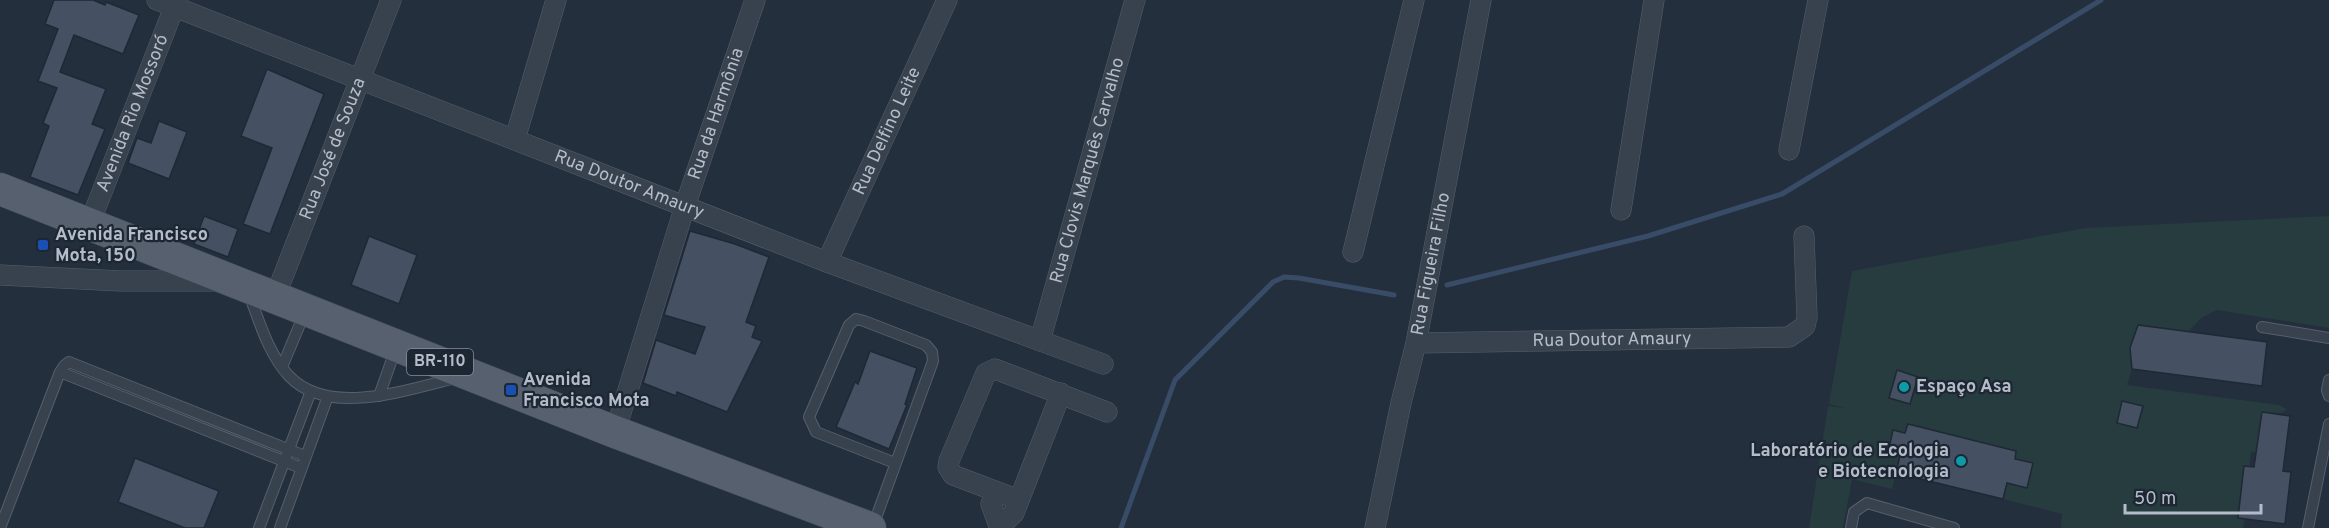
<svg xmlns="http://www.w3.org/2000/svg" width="2329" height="528" font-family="Overpass,sans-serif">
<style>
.green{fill:#263c3f;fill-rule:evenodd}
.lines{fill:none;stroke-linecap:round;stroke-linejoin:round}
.stream{stroke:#394c67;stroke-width:5}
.building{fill:#455162;stroke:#1f2835;stroke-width:1.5}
.service-casing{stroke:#565f6c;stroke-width:12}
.minor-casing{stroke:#565f6c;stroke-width:21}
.primary-casing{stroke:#414a57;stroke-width:33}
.service{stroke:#38414e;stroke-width:10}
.minor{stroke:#38414e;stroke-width:20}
.primary{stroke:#56606e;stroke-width:32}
.transit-dot{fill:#1a4fb4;stroke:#1d2633;stroke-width:2}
.culture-dot{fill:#0f9aa8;stroke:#1d2633;stroke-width:2}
.labels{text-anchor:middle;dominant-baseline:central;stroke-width:4.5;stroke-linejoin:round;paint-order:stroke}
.shield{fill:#1d2633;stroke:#878f9c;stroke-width:1.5}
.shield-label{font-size:16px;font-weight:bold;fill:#b4bcc9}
.street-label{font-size:18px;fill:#b4bcc9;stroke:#1d2633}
.poi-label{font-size:18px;font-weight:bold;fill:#b4bcc9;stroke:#1d2633;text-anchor:start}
</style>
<rect width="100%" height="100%" fill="#242f3e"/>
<path class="green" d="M2329,216V328L2217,310L2201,318L2188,332L2138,325L2130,348L2132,369L2127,385L2279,405L2287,409L2282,413L2262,412L2256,452H2251L2249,467H2244L2238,518L2245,519L2243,528H2061L2062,514L2003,499L2007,483L2027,487L2033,463L2015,459L2016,451L1908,424L1905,433L1893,430L1901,451L1892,489L1852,479L1843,528H1809L1828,406L1845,408L1829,404L1852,271L2085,228ZM1897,370L1918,377L1910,404L1889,398ZM2122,401L2142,406L2137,428L2117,423Z"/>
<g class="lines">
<path class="stream" d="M1447,285L1648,236L1782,194L2101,0
M1121,528L1175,380L1273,282L1284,277L1299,278L1394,295"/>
</g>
<path class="building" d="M54,0H93L105,5L106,2L139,15L123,54L74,35L60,72L106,89L92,124L105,129L78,195L30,177L49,126L43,123L57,88L38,81L58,29L45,24Z
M267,69L324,94L270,234L243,224L272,148L241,136Z
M159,121L187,132L169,179L128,163L137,138L151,143Z
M204,216L238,229L228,257L194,244Z
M690,231L735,244L769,257L746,322L756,326L752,337L762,341L727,412L677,392L676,396L643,383L656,340L695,354L705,327L664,315Z
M369,236L417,255L399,304L351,285Z
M2138,325L2267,342L2262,386L2132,369L2130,348Z
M870,351L917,368L905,404L907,405L889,449L836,427L855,382L858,384Z
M1897,370L1918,377L1910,404L1889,398Z
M2122,401L2143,406L2137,428L2117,423Z
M2262,412L2290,416L2283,471L2291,472L2285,524L2238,518L2244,466L2254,467Z
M1908,424L2016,451L2015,459L2033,463L2027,488L2007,483L2003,499L1896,473L1901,451L1889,448L1893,430L1905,433Z
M135,458L219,491L204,528H185L118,502Z"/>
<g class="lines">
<g class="service-casing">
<path id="service" d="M249,294C259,321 269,355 289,376C329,418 408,389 456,378
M2262,327L2329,338
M282,367L305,312
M60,372L301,468
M2329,380L2327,390L2329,396
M379,396L396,348
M873,526L933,361L932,352L926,345L864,321L856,319L849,325L809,417L816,432L895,463
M0,528L60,372L64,366L69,362L305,456
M259,528L311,391
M280,528L328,396
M1851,528L1854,512L1867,503L1954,528
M2308,528L2329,424"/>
</g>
<g class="minor-casing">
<g id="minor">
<path id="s1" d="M157,0L827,262L1103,364"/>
<path d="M515,139L556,0"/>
<path d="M1789,150L1818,0"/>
<path d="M1621,210L1654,0"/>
<path id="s2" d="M89,225L177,0"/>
<path d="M1353,252L1414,0"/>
<path id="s3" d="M827,262L947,0"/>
<path d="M0,275L121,281H215"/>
<path id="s4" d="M275,297L391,0"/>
<path id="s5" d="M1040,341L1135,0"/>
<path id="s6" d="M1416,343L1789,337L1805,326L1807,317L1804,236"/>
<path id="s7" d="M615,432L685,206L755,0"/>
<path d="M997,492L991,504L999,526"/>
<path d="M1019,500L953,475L948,467L949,461L986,373L995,369L1107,412"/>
<path d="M999,528L1014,513L1061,393"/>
<path id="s8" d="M1375,528L1401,403L1416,343L1481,0"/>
</g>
</g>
<g class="primary-casing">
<path id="primary" d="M0,189L615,432L870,528"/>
</g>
<use href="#service" class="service"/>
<use href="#minor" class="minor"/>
<use href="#primary" class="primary"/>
</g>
<g class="transit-dot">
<rect x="37" y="239" width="12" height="12" rx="3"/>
<rect x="505" y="384" width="12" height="12" rx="3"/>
</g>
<g class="culture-dot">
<circle cx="1904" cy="387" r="6"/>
<circle cx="1961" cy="461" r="6"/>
</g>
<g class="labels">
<rect class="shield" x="407" y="349" width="66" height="26" rx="4.5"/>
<g class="shield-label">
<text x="440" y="362">BR-110</text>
</g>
<g class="street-label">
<text stroke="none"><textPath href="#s2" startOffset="120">Avenida Rio Mossoró</textPath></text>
<text stroke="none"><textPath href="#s7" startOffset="334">Rua da Harmônia</textPath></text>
<text stroke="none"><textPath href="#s3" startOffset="144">Rua Delfino Leite</textPath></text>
<text stroke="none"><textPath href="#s4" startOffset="159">Rua José de Souza</textPath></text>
<text stroke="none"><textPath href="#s5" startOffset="177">Rua Clovis Marquês Carvalho</textPath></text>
<text stroke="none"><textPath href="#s1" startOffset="507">Rua Doutor Amaury</textPath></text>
<text stroke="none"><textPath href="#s8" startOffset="270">Rua Figueira Filho</textPath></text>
<text stroke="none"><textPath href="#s6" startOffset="196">Rua Doutor Amaury</textPath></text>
</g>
<g class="poi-label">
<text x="55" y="235">Avenida Francisco<tspan x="55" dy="21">Mota, 150</tspan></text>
<text x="523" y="380">Avenida<tspan x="523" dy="21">Francisco Mota</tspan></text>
<text x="1916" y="387">Espaço Asa</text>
<text x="1949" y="451" text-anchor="end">Laboratório de Ecologia<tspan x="1949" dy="21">e Biotecnologia</tspan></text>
</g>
</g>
<path d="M2125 504v9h136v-9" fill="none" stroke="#b4bcc9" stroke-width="3"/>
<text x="2134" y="504" font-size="18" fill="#b4bcc9" stroke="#1d2633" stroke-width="4.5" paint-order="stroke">50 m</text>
</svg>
